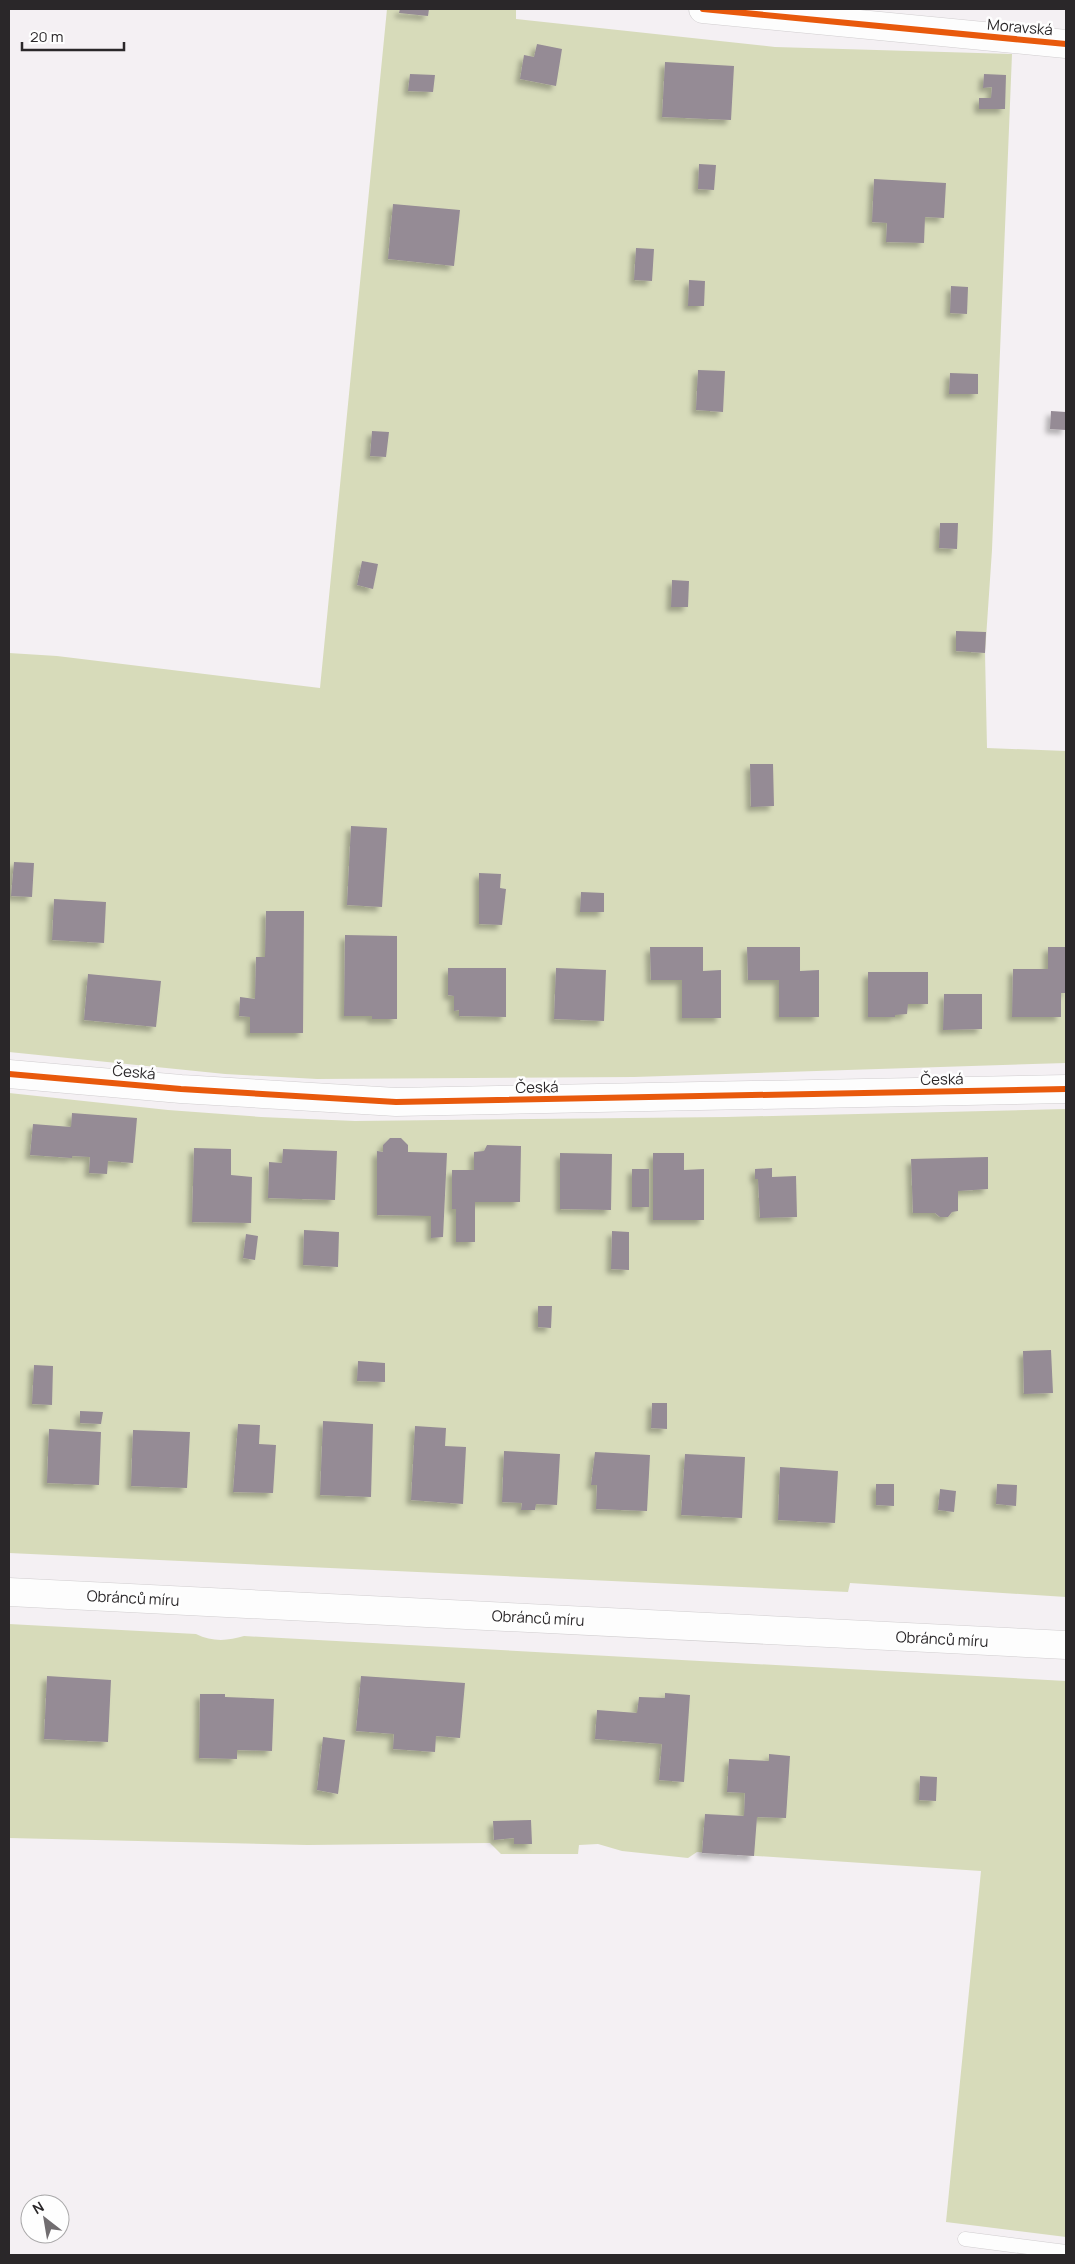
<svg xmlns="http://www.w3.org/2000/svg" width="1075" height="2264" font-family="Manrope,sans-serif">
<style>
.green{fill:#d7dbba}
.building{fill:#958b95;filter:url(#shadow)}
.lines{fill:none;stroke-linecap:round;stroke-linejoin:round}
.service-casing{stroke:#d0cdcf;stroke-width:15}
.minor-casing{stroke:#d0cdcf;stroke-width:29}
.secondary-casing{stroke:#d0cdcf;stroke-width:29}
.service{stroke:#fdfdfd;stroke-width:14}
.minor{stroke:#fdfdfd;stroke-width:28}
.secondary{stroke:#fdfdfd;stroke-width:28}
.cycleway-casing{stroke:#fefefe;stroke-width:9}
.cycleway{stroke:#e8590c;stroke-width:6}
.labels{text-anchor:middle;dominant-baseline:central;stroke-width:5;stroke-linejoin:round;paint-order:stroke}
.street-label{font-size:15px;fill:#2a2729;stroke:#fefefe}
</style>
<defs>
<filter id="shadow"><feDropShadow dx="-4.5" dy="4.5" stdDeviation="2.5" flood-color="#0004"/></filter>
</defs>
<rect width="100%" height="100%" fill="#f4f0f3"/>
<path class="green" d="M387,9H516V19L775,47L1012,54L992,550L985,653L987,748L1066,751V1063L634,1077L317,1079L225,1074L9,1052V653L57,656L320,688Z
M9,1093L168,1110L261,1117L355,1121L726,1117L1066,1109V1597L850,1583L848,1592L9,1553Z
M9,1624L196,1634C212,1642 228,1641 244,1636L1066,1681V2237L946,2222L981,1871L697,1852L688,1858L622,1851L598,1844L579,1845L578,1854H501L490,1843L307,1845L9,1838Z"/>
<path class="building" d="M400,9H429L428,16L399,13Z
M537,44L562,49L556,86L520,79L524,55L534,57Z
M665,62L734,66L731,120L662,117Z
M410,74L435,75L433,92L408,91Z
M984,74L1006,75L1005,109H979V98H991L992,87L983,88Z
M699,164L716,165L714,190L698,189Z
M874,179L946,183L944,218L925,217L924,243L886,242L887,223L872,222Z
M393,204L460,210L454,266L388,259Z
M636,248L654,249L652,281L634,280Z
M689,280L705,281L704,306H688Z
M951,286L968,287L967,314L950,313Z
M698,370L725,371L723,412L696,410Z
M950,373L978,374V394H949Z
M1051,411L1066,412V430L1050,429Z
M372,431L389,432L386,457L370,456Z
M940,523H958L957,549L939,548Z
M362,561L378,564L373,589L357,585Z
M672,580L689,581L688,607H671Z
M956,631L986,632L985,653L956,651Z
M750,764H773L774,806L751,807Z
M351,826L387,828L382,907L347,905Z
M14,862L34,863L32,897L11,896Z
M479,873L501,874L500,888L506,889L502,925L479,924Z
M581,892L604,893V912H580Z
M54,899L106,902L104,943L52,940Z
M266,911H304L303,1033H250V1017L239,1016L240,997L255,999L256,957H265Z
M345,935L397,936V1019H372V1016H344Z
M650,947H703V971L721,970V1018H682V980H651Z
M747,947H800V971L819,970V1017H779V980H748Z
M1048,947H1066V993H1061V1017H1012L1013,969H1048Z
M448,968H506V1017L459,1016V1010L454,1011V996L448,995Z
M556,968L606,970L604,1021L554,1019Z
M868,972H928V1004H908L907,1014L895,1015V1017H868Z
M88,974L161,981L156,1027L84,1020Z
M944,994H982V1029L943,1030Z
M72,1113L137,1118L133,1163L108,1161L107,1174L89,1173L90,1157L72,1156V1158L30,1155L33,1124L71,1127Z
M390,1138H401L408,1145V1152L447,1153L443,1237L431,1238V1216L377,1215V1151L383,1152V1145Z
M487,1145L521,1146L520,1202H475V1242H456V1209H452V1170H474V1152L484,1151Z
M194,1148L231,1149V1175L252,1177L251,1223L192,1222Z
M283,1149L337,1151L335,1200L268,1198L269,1162L282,1163Z
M560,1153L612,1154L611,1210L560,1209Z
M653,1153H684V1170L704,1169V1220H653Z
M988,1157V1189L958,1191V1211L952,1212L948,1217H940L935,1213H913L911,1159Z
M772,1168V1177L796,1176L797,1217L760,1218L758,1179H755V1169Z
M632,1169H649V1207H632Z
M304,1230L339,1232L338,1267L303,1265Z
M612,1231L629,1232V1270L611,1269Z
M246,1234L258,1236L255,1260L243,1258Z
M538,1306H552L551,1328L538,1327Z
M1051,1350L1053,1393L1024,1394L1023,1351Z
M358,1361L385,1363V1382L357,1381Z
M34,1365L53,1366L52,1405L32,1404Z
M652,1403H667V1429L651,1428Z
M80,1411L103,1412L101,1424L80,1423Z
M323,1421L373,1424L371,1497L320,1495Z
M238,1424L260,1425L259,1444L276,1445L273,1493L233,1492Z
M415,1426L446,1428L445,1446L466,1447L463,1504L411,1500Z
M49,1429L101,1432L99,1485L47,1483Z
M133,1430L190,1432L187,1488L131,1486Z
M504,1451L560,1454L557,1505L536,1504L535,1510H521L522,1503L502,1502Z
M595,1452L650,1455L647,1511L596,1509L597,1485H591Z
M685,1454L745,1457L742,1518L681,1515Z
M780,1467L838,1471L835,1523L778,1520Z
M876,1484H894V1506L876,1505Z
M997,1484L1017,1485L1016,1506L996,1504Z
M940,1489L956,1491L954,1512L938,1510Z
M47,1676L111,1680L108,1742L44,1739Z
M361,1676L465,1683L460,1738L436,1736L435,1752L393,1749L394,1734L356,1731Z
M665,1693L690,1695L684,1782L659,1780L662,1744L595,1739L597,1710L637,1713L639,1697L665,1698Z
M200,1694H225V1697L274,1699L272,1751L237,1750V1759L199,1758Z
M323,1737L345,1740L338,1794L317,1790Z
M769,1754L790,1756L786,1818L757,1817L754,1856L702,1853L705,1814L744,1816L745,1793L727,1792L729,1759L769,1761Z
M920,1776L937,1777L936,1801L919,1800Z
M531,1820L532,1844H514V1838L494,1840L493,1821Z"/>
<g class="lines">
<g class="service-casing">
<path id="service" d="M965,2239L1066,2252"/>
</g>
<g class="minor-casing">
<path id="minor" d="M703,9L1066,44
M9,1074L181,1089L396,1102L1066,1089"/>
</g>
<g class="secondary-casing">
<path id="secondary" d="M9,1592L1066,1645"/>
</g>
<use href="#service" class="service"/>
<use href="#minor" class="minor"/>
<use href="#secondary" class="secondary"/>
<g class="cycleway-casing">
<path id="cycleway" d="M703,9L1066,44
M9,1074L181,1089L396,1102L1066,1089"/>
</g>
<use href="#cycleway" class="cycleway"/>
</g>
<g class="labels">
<g class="street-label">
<text transform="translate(1020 27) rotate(5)">Moravská</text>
<text transform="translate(134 1072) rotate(5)">Česká</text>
<text transform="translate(942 1079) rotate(-1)">Česká</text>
<text transform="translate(537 1087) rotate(-1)">Česká</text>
<text transform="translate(133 1598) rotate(3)">Obránců míru</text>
<text transform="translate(538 1618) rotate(3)">Obránců míru</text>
<text transform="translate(942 1639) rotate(3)">Obránců míru</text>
</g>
</g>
<rect width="1075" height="2264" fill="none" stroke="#2a2729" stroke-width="20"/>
<g transform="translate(45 2219) rotate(329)"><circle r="24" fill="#fefefe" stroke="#a9a8a9"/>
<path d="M0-4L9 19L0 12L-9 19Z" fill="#716d70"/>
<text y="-8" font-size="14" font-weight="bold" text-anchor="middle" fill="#2a2729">N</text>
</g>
<path d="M22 42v8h102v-8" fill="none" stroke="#2a2729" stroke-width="2.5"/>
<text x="30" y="42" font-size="15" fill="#2a2729" stroke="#fefefe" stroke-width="4" paint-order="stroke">20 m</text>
</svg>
